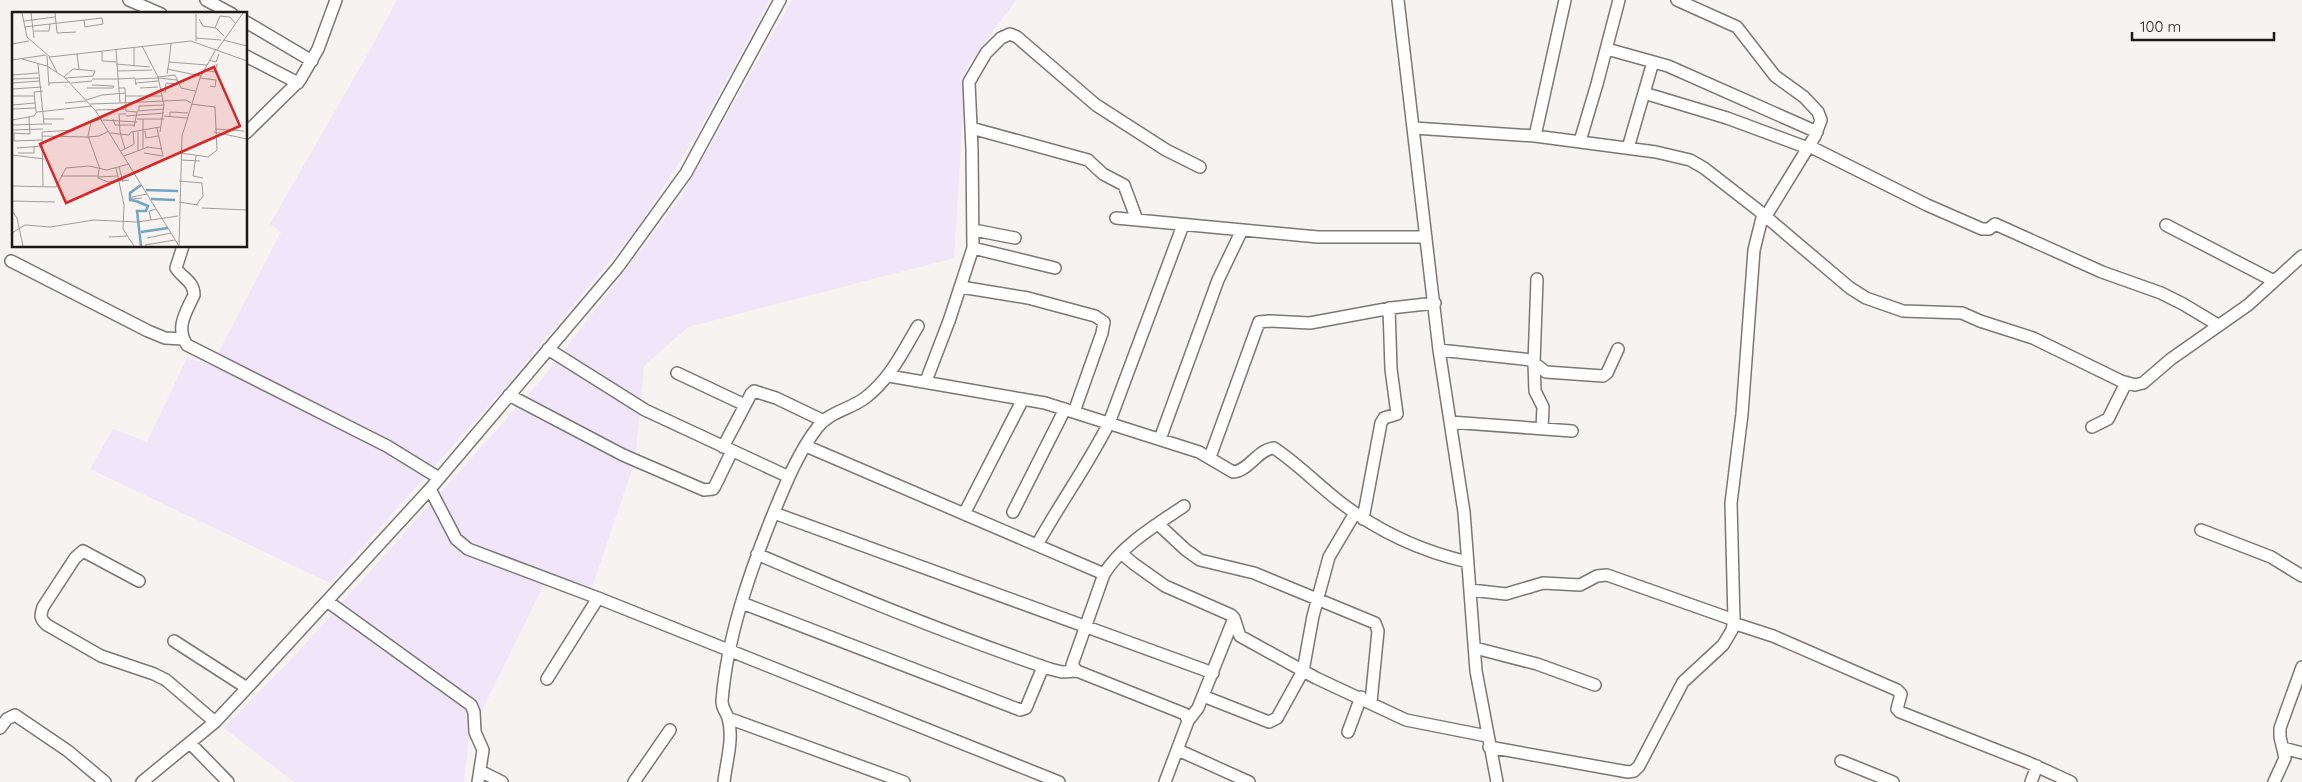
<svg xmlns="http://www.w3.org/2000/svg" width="2302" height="782" font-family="Quicksand,sans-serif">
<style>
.industrial{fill:#f1e5fa}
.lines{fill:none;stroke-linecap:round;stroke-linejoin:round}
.minor-casing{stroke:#7a7775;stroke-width:14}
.minor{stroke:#fff;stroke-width:11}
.inset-river{fill:none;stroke:#72a5c3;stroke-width:2.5}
.inset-road{fill:none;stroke:#9f9c9a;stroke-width:1}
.view{fill:#d62828;fill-opacity:0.15;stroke:#d62828;stroke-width:2.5}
.inset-edge{fill:none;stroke:#1b1918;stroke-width:2.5}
</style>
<rect width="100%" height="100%" fill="#f7f3f1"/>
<path class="industrial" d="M397,0H770L697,134L636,230L501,392L330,583L90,469L113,429L147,442L187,358L212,365L281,232L270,224L365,59Z
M792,0H1016L966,68L954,258L688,327L644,366L635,461L592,587L548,576L469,737L464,782H294L224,728L298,652L543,378L681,197Z"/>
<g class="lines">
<g class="minor-casing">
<path id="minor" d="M129,0L161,14
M206,0L232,14
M1398,0L1439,350L1464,512L1476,671L1497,782
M1677,0L1737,27L1775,76L1804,97L1818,112L1821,120L1815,136L1766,216
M246,22L312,61
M1607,49L1668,66L1817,132
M246,56L298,83
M1644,93L1727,118L1808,148
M971,128L1088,160L1103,174L1124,185L1137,220
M1414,128L1535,136L1656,152L1690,160L1704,168L1758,210L1850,288L1866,298L1903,311L1962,313L1980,321L2033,338L2121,381L2135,385L2143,383L2171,359L2248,305L2302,256
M246,133L300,80L318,49L336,0
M1535,136L1565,0
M1580,141L1597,84L1619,0
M1809,146L1927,205L1982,229H1989L1995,224L2102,272L2161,293L2183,304L2218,325
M1628,148L1653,62
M1116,218L1318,237H1426
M2166,225L2274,281
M974,230L1015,238
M183,246L176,268C182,278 194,281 194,295C186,312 175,328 187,345L387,446L439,478
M973,248L1055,268
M11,261L148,331L165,338L183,339
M1537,279L1534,363L1535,391L1543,407L1542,429
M961,287L1028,298L1095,316L1104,322L1102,333L1074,412
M548,349L645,410L789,477
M1439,350L1523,359L1530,360L1546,372L1603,376L1607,373L1618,349
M677,373L745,405
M889,376L1045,403L1199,452L1233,472C1249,471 1258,449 1274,448C1298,464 1318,485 1340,502C1379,532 1420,551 1468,562
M926,381L949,321L973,248L972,150L969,82L986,53L1001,38L1010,34L1017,37L1096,105L1166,150L1200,167
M509,395L623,455L704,490L713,489L715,486L732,451
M1450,422L1572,431
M2092,427L2108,419L2126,383
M1160,439L1218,280L1242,230
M806,446L1104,574
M723,447L751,394L754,391L776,398L824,421
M1210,457L1259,322L1269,321L1310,323L1391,308L1435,303
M430,489L456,539L468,549L598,598L1059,782
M1013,512L1065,409
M774,513L1213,673
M964,514L1023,399
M1363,519L1381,423L1384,418L1397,414L1391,369L1389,308
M1158,524L1186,550L1200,560L1254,573L1375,623L1378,631L1371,702
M2201,530L2271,557L2302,576
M1037,545C1060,503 1088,465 1109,423L1183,225
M1121,553L1134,564L1165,586L1231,615L1234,618L1240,636L1316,678L1406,720L1487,736
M757,554C854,596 951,635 1050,669L1062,672L1077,671
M139,581L83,551L75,558L43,607C40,616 40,619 47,625L101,656L154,674L166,680L215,722
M1471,590L1506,594L1543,583L1580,585L1597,576L1607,575L1734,620
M327,601L471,705L474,712L475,732L483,750L478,782
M742,603L1020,710L1026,708L1043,667
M1733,623L1773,636L1897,690L1901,694L1897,709L1900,712L2027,762L2071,782
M174,641L247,688
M1475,648L1537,664L1595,685
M547,679L598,598
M1203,696L1269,722L1277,718L1303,671L1313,616L1329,557L1355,513
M728,718L904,782
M1188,721L1198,708L1234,618
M0,728L7,719L15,715L68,751L105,782
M1348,732L1361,697
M190,743L228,782
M1489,747L1628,772L1634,771L1639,766L1683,682L1723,645L1732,630L1734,620L1731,503L1742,414L1754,250L1763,214
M2283,748L2302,753
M1178,750L1249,782
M1841,761L1893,782
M480,771L502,782
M142,782L215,722L247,688L430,489L618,267L686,173L780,0
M634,782L670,730
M724,782C726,763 734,738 728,718C726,711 722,709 722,701C727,637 750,571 774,512C786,483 798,453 817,428C830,411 849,410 865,398C890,379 902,353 918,326
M1165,782L1188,721L1185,714L1077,671L1072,665L1104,574C1122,545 1156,525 1184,506
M2031,782L2037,766
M2274,782L2285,758L2280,737V728L2302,667"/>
</g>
<use href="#minor" class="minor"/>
</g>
<g transform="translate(12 12)">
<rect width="235" height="235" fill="#f7f3f1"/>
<path class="inset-river" d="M134,178L166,179M139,187L163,188M124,189L136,194L134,199H125L129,234M124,189L118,188V181L129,173M129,220L156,216"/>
<path class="inset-road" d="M10,1L15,25L38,45L179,29L235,49M19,1L22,26M43,1L45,21L64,20M184,2V29M187,7L191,14L204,16L212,24M12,9L43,5M12,15L90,6L91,12L73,15L72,8M203,16L208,4L218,5L223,11M22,19H37L38,12M184,26L209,28M211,28L235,34M0,32L17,29M130,34L146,65L152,93L148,120M104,38L108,91L174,88L179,91M205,38L231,1M90,39V49L104,50M65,42L67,57M35,44L37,74M37,45L45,60M10,47L35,54L52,65L83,98L167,234M0,48L34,43M197,48L204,50L207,42M157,50L159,31M26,52L32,112H40M104,52L138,55M122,54V35M155,57L189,64M192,58L203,60L205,52M105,59L140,58M155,62L157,50L195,53M0,63L26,61M52,65L61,57L83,59L81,64L54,66M146,65L163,63L169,76L183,79M146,66L165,68M188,66L204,68L203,75L198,74M0,67L27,66M80,67H106M106,67L123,66L124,73M124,67L146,66M0,71L28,69M37,71L58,70M59,71L80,69M124,71L146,69M80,73L102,74M75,76H101L102,74M106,76H113L114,99L125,100L122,115M128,76L146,75M0,77L30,75M153,81L154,71L166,72M0,84H22M113,84H149M74,88L90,83L113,81M53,91L74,89M78,92L108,91M0,93L23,91M0,97L23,96M84,98L114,97M127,98V94L152,93M125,99L152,97M24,100L22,80L31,79M114,104L152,101M152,104L175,106M158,104V100L176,101M32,107H52M101,107L103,113H123M125,107H152M0,108L22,104L25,100L80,94M91,108L125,110M0,113L32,112M203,117L232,119M0,118L31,117M133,119L134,126L146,124M108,120L107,102H114M108,120L113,137M126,120V138M202,120L235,127M0,121L18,122L17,105M98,121L117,123L119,120L148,115M2,122V129L30,128M30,124L76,125M76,125L87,124L97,119M135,135L150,137M5,136L30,134M131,137V107M109,139L122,132L121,120M6,141H22V135M132,141L151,144L145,116M169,141L196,145L205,138L203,95L179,92M0,143L32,147M112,144L136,135M184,144L181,164L191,166M169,148L188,149M107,155L111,170M104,156L112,193L111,217L122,234M87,157L86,166L96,170L117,168M88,157L76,124L79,110L90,107M49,164H86M87,165L105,164M167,169L190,171L191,184L184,193M0,174L44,175L54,156L77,154L95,158L117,152M31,174L30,120L63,118M130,186L120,187V185L135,182M0,189L43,190M167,190L186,193M190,196L235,198M0,199L5,206L11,234M139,208L137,199L144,197M0,221L13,213L38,215L82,208L125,210L166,204M97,225L115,224M135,226L159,221M133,233L163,228M167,234L170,124L188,66L204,37"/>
<path class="view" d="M202,55L228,114L54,191L28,132Z"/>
<rect width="235" height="235" class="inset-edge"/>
</g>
<path d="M2132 32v8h142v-8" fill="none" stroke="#1b1918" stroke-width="2.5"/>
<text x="2140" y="32" font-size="15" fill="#1b1918" stroke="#f7f3f1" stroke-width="4" paint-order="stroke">100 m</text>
</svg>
